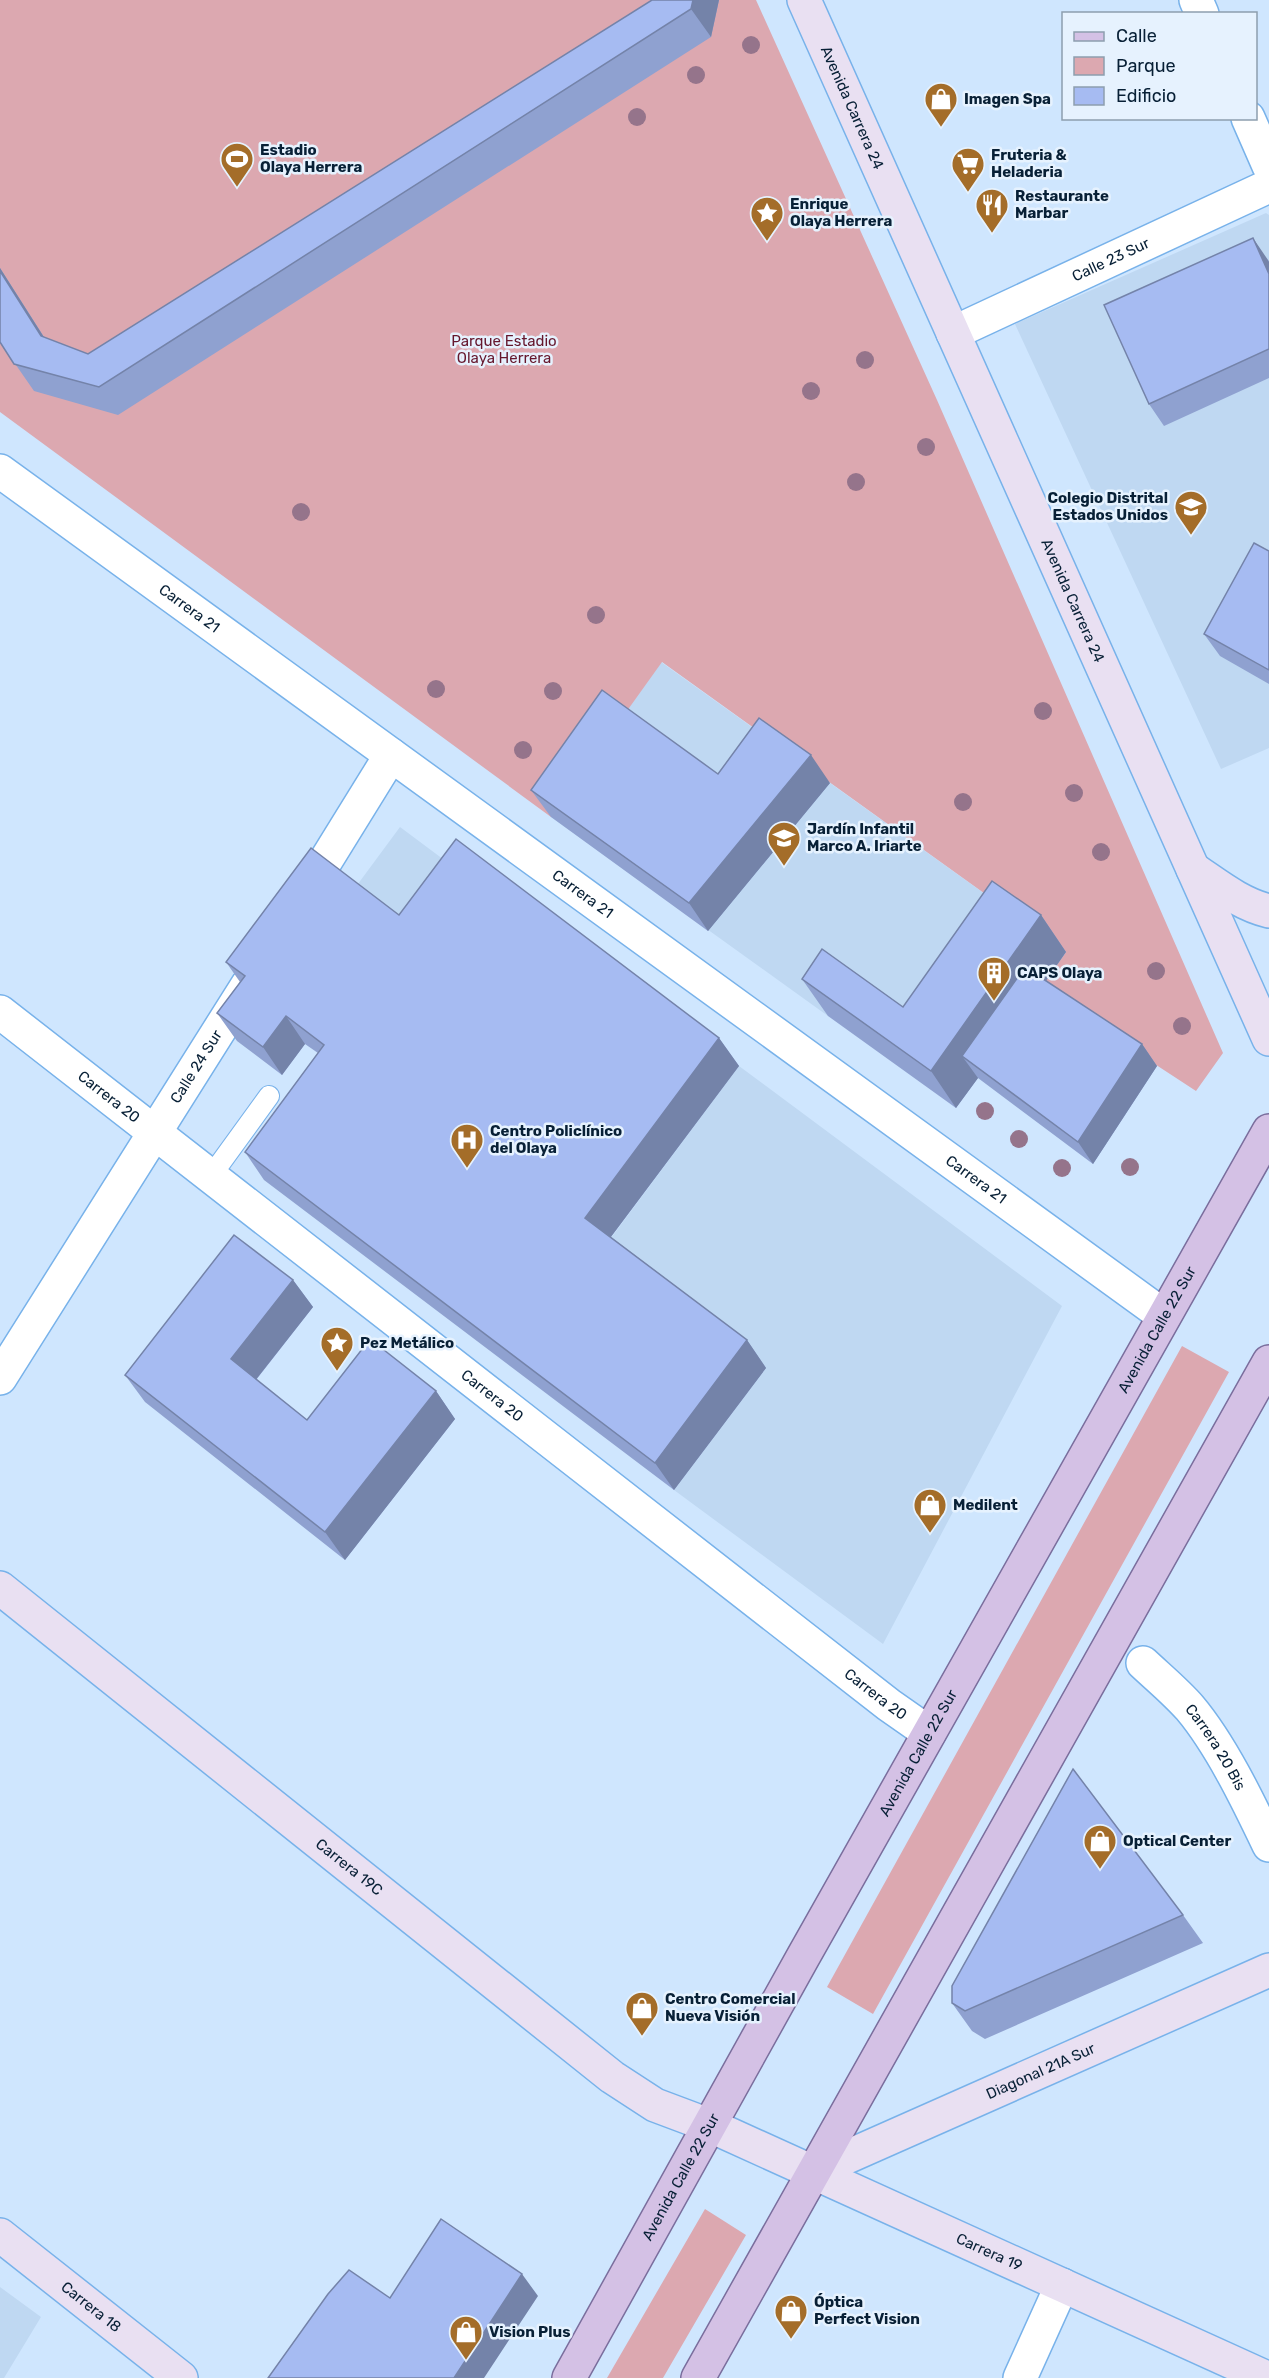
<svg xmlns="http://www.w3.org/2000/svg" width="1269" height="2378" font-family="Rubik,sans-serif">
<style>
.built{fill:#bfd8f2}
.green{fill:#dca8b0}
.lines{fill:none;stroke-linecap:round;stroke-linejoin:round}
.lane-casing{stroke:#78b2ea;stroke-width:22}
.street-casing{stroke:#78b2ea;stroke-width:36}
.secondary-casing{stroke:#78b2ea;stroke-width:36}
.primary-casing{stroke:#7a6e9d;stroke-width:36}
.lane{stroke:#fff;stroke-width:20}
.street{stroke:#fff;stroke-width:33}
.secondary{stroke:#e9e0f2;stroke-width:33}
.primary{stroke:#d4c1e5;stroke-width:33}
.tree{fill:#95748b}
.wall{fill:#8fa1d0}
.shaded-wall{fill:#7483a9}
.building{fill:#a6bbf2;stroke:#7483a9;stroke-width:1.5}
.labels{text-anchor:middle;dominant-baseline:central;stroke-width:5;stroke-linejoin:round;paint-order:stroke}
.poi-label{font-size:15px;font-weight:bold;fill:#082036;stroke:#e6f2fe;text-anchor:start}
.street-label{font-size:15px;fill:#082036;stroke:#e6f2fe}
.park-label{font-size:15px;fill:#65172d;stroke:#e6f2fe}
</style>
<rect width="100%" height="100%" fill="#cfe6fe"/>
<path class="built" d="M1266,213L1269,215V748L1221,769L1015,324Z
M661,662L1017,917L928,1044L847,986L828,1016L551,817Z
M400,827L467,877L418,943L352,892Z
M739,1066L1062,1306L883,1644L674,1490L766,1368L605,1246Z
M0,2287L41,2317L4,2378H0Z"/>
<path class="green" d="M0,0H756L937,400L1223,1053L1196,1091L1040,989L1066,952L662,662L551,817L0,412Z
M1182,1346L1229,1372L873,2014L827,1987Z
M705,2209L746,2235L663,2378H607Z"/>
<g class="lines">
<g class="lane-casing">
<path id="lane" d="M211,1176L269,1096"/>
</g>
<g class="street-casing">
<g id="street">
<path d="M1196,0L1202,14"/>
<path d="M1248,118L1269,166"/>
<path id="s1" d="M953,333L1269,186"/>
<path id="s2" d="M0,471L1164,1316"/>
<path d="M302,899L391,755"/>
<path id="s3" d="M0,1012L889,1705L929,1733"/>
<path id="s4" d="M0,1378L247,986"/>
<path id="s5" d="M1143,1663C1159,1678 1176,1692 1190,1708C1221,1745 1248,1801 1269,1845"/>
<path d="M1020,2378L1062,2285"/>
</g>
</g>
<g class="secondary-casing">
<g id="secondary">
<path id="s6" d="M804,0L1269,1039"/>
<path d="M1193,869C1217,885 1240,904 1269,911"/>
<path id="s7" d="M0,1588L612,2077L655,2105L711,2126L1267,2378"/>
<path id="s8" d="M813,2172L1269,1970"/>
<path id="s9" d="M0,2235L181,2378"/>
</g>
</g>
<g class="primary-casing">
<g id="primary">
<path id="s10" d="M569,2378L803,1957L1269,1131"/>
<path d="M698,2378L1269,1362"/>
</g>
</g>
<use href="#lane" class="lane"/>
<use href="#street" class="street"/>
<use href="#secondary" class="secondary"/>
<use href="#primary" class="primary"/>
</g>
<g class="tree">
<circle cx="751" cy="45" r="9"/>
<circle cx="696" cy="75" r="9"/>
<circle cx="637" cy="117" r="9"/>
<circle cx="865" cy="360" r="9"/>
<circle cx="811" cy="391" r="9"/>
<circle cx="926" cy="447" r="9"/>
<circle cx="856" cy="482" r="9"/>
<circle cx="301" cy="512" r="9"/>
<circle cx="596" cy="615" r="9"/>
<circle cx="436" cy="689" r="9"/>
<circle cx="553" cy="691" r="9"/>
<circle cx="1043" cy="711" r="9"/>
<circle cx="523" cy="750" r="9"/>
<circle cx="1074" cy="793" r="9"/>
<circle cx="963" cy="802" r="9"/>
<circle cx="1101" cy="852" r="9"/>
<circle cx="1156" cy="971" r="9"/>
<circle cx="1182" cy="1026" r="9"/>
<circle cx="985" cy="1111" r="9"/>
<circle cx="1019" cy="1139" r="9"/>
<circle cx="1130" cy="1167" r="9"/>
<circle cx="1062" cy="1168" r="9"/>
</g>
<path class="wall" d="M652,0H719L711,37L118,415L34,391L0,342V268L44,337L88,354Z
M1268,260L1269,262V378L1164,426L1149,404Z
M1269,551V684L1220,656L1204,634Z
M830,783L708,931L551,817L531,790Z
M399,915L719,1038L739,1066L611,1237L747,1340L766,1368L674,1490L264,1180L245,1152L318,1053L305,1044L282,1075L237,1041L217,1013L240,982L226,962Z
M1041,915L1066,952L1046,981L1142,1044L1157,1066L1093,1164L978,1078L956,1108L828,1016L802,979L903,1007Z
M293,1280L313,1307L256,1380L307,1420L436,1391L455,1419L345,1560L145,1402L125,1375Z
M1183,1915L1203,1943L985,2039L972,2031L952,2003Z"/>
<path class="shaded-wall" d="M693,0H719L711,37L691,9Z
M1253,238L1268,260L1269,262V274Z
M0,268L61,364L41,336L0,271Z
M811,755L830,783L708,931L689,903Z
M1041,915L1066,952L983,1071L962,1056L978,1078L956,1108L931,1071Z
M286,1016L305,1044L282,1075L263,1047Z
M719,1038L739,1066L604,1246L585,1218Z
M1142,1044L1157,1066L1093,1164L1078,1142Z
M293,1280L313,1307L250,1387L231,1359Z
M747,1340L766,1368L674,1490L655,1463Z
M436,1391L455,1419L345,1560L325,1532Z
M522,2274L538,2296L484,2378H454Z"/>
<path class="building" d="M652,0H693L691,9L99,387L14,364L0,342V271L41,336L88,354Z
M1253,238L1269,274V349L1149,404L1104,305Z
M1254,543L1269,551V670L1204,634Z
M602,690L718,774L759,718L811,755L689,903L531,790Z
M456,839L719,1038L585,1218L747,1340L655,1463L245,1152L324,1045L286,1016L263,1047L217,1013L245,976L226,962L311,848L399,915Z
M992,881L1041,915L931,1071L802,979L822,949L903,1007Z
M1025,967L1142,1044L1078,1142L962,1056Z
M234,1235L293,1280L231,1359L307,1420L370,1339L436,1391L325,1532L125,1375Z
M1073,1769L1183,1915L965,2011L952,2003V1986Z
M441,2219L522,2274L454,2378H268L328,2294L349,2270L390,2298Z"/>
<defs>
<g id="shop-pin" transform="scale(1.725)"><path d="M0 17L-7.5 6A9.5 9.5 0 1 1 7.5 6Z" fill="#a46d29" stroke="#e6f2fe"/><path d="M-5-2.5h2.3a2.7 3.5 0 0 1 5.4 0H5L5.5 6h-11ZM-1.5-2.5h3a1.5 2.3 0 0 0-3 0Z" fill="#fff"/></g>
<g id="stadium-pin" transform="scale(1.725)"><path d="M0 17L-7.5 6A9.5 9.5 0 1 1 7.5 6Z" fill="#a46d29" stroke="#e6f2fe"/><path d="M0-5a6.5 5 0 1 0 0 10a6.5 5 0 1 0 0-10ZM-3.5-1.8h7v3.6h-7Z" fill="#fff"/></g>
<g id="supermarket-pin" transform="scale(1.725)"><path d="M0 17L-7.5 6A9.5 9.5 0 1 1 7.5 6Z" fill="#a46d29" stroke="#e6f2fe"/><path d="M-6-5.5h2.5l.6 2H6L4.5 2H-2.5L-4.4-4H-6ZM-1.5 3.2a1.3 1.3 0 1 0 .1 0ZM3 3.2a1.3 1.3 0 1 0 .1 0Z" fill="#fff"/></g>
<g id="restaurant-pin" transform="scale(1.725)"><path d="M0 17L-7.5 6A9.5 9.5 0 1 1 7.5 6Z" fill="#a46d29" stroke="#e6f2fe"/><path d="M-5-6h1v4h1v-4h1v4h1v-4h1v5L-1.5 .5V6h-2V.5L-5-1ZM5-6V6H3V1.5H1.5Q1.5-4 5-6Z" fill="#fff"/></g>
<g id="sight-pin" transform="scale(1.725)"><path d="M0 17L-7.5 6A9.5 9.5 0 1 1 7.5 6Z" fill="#a46d29" stroke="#e6f2fe"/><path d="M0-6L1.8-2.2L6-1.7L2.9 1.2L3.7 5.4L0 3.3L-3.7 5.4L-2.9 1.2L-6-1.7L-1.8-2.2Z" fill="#fff"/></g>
<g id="school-pin" transform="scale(1.725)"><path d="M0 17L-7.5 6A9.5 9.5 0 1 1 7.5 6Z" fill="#a46d29" stroke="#e6f2fe"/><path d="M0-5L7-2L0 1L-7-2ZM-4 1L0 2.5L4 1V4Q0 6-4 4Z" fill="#fff"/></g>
<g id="building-pin" transform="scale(1.725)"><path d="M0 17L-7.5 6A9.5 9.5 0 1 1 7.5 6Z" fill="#a46d29" stroke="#e6f2fe"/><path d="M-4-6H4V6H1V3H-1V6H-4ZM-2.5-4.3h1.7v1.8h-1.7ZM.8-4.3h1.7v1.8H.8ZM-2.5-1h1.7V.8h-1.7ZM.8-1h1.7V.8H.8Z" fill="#fff"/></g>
<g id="hospital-pin" transform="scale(1.725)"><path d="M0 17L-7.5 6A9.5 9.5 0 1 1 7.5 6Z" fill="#a46d29" stroke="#e6f2fe"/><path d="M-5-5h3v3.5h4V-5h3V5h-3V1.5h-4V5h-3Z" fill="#fff"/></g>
</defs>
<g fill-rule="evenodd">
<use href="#shop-pin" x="941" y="99"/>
<use href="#stadium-pin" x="237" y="159"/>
<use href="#supermarket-pin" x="968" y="164"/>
<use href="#restaurant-pin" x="992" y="205"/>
<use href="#sight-pin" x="767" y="213"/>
<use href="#school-pin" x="1191" y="507"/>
<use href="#school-pin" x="784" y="838"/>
<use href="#building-pin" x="994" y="973"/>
<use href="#hospital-pin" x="467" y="1140"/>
<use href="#sight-pin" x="337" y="1343"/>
<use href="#shop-pin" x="930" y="1505"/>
<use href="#shop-pin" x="1100" y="1841"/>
<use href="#shop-pin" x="642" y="2008"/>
<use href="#shop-pin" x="791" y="2311"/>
<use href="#shop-pin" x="466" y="2332"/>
</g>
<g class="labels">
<g class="poi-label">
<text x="964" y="99">Imagen Spa</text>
<text x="260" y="150">Estadio<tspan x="260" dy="17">Olaya Herrera</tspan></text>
<text x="991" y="155">Fruteria &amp;<tspan x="991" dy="17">Heladeria</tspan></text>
<text x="1015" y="196">Restaurante<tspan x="1015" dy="17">Marbar</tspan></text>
<text x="790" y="204">Enrique<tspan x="790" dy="17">Olaya Herrera</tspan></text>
<text x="1168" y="498" text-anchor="end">Colegio Distrital<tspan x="1168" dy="17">Estados Unidos</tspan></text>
<text x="807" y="829">Jardín Infantil<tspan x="807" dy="17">Marco A. Iriarte</tspan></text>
<text x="1017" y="973">CAPS Olaya</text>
<text x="490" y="1131">Centro Policlínico<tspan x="490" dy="17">del Olaya</tspan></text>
<text x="360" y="1343">Pez Metálico</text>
<text x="953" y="1505">Medilent</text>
<text x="1123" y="1841">Optical Center</text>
<text x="665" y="1999">Centro Comercial<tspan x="665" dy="17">Nueva Visión</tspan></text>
<text x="814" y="2302">Óptica<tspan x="814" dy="17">Perfect Vision</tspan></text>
<text x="489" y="2332">Vision Plus</text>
</g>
<g class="street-label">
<text stroke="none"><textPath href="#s6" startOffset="118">Avenida Carrera 24</textPath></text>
<text stroke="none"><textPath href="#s1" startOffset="174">Calle 23 Sur</textPath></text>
<text stroke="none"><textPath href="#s6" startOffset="658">Avenida Carrera 24</textPath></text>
<text stroke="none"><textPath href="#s2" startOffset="234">Carrera 21</textPath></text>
<text stroke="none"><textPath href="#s2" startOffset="720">Carrera 21</textPath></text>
<text stroke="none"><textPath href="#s4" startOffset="368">Calle 24 Sur</textPath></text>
<text stroke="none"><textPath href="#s3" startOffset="138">Carrera 20</textPath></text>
<text stroke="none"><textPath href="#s2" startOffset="1206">Carrera 21</textPath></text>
<text stroke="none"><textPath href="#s10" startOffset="1202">Avenida Calle 22 Sur</textPath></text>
<text stroke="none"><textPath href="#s3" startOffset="624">Carrera 20</textPath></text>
<text stroke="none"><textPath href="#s3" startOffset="1110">Carrera 20</textPath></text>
<text stroke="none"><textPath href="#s5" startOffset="112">Carrera 20 Bis</textPath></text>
<text stroke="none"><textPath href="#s10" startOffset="716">Avenida Calle 22 Sur</textPath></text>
<text stroke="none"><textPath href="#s7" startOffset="447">Carrera 19C</textPath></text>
<text stroke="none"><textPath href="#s8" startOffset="249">Diagonal 21A Sur</textPath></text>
<text stroke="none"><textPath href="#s10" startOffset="230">Avenida Calle 22 Sur</textPath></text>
<text stroke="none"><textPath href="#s7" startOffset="1200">Carrera 19</textPath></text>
<text stroke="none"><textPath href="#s9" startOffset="116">Carrera 18</textPath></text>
</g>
<g class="park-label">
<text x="504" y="341">Parque Estadio<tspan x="504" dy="17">Olaya Herrera</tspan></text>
</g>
</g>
<rect x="1062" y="12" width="195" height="108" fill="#e6f2fe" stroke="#8d9eae" stroke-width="1.5"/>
<rect x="1074" y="32" width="30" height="9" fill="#d4c1e5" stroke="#8d9eae" stroke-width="1.5"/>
<text x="1116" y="42" font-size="18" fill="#082036">Calle</text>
<rect x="1074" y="57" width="30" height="18" fill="#dca8b0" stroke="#8d9eae" stroke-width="1.5"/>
<text x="1116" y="72" font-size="18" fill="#082036">Parque</text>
<rect x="1074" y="87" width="30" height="18" fill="#a6bbf2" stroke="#8d9eae" stroke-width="1.5"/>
<text x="1116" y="102" font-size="18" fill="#082036">Edificio</text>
</svg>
